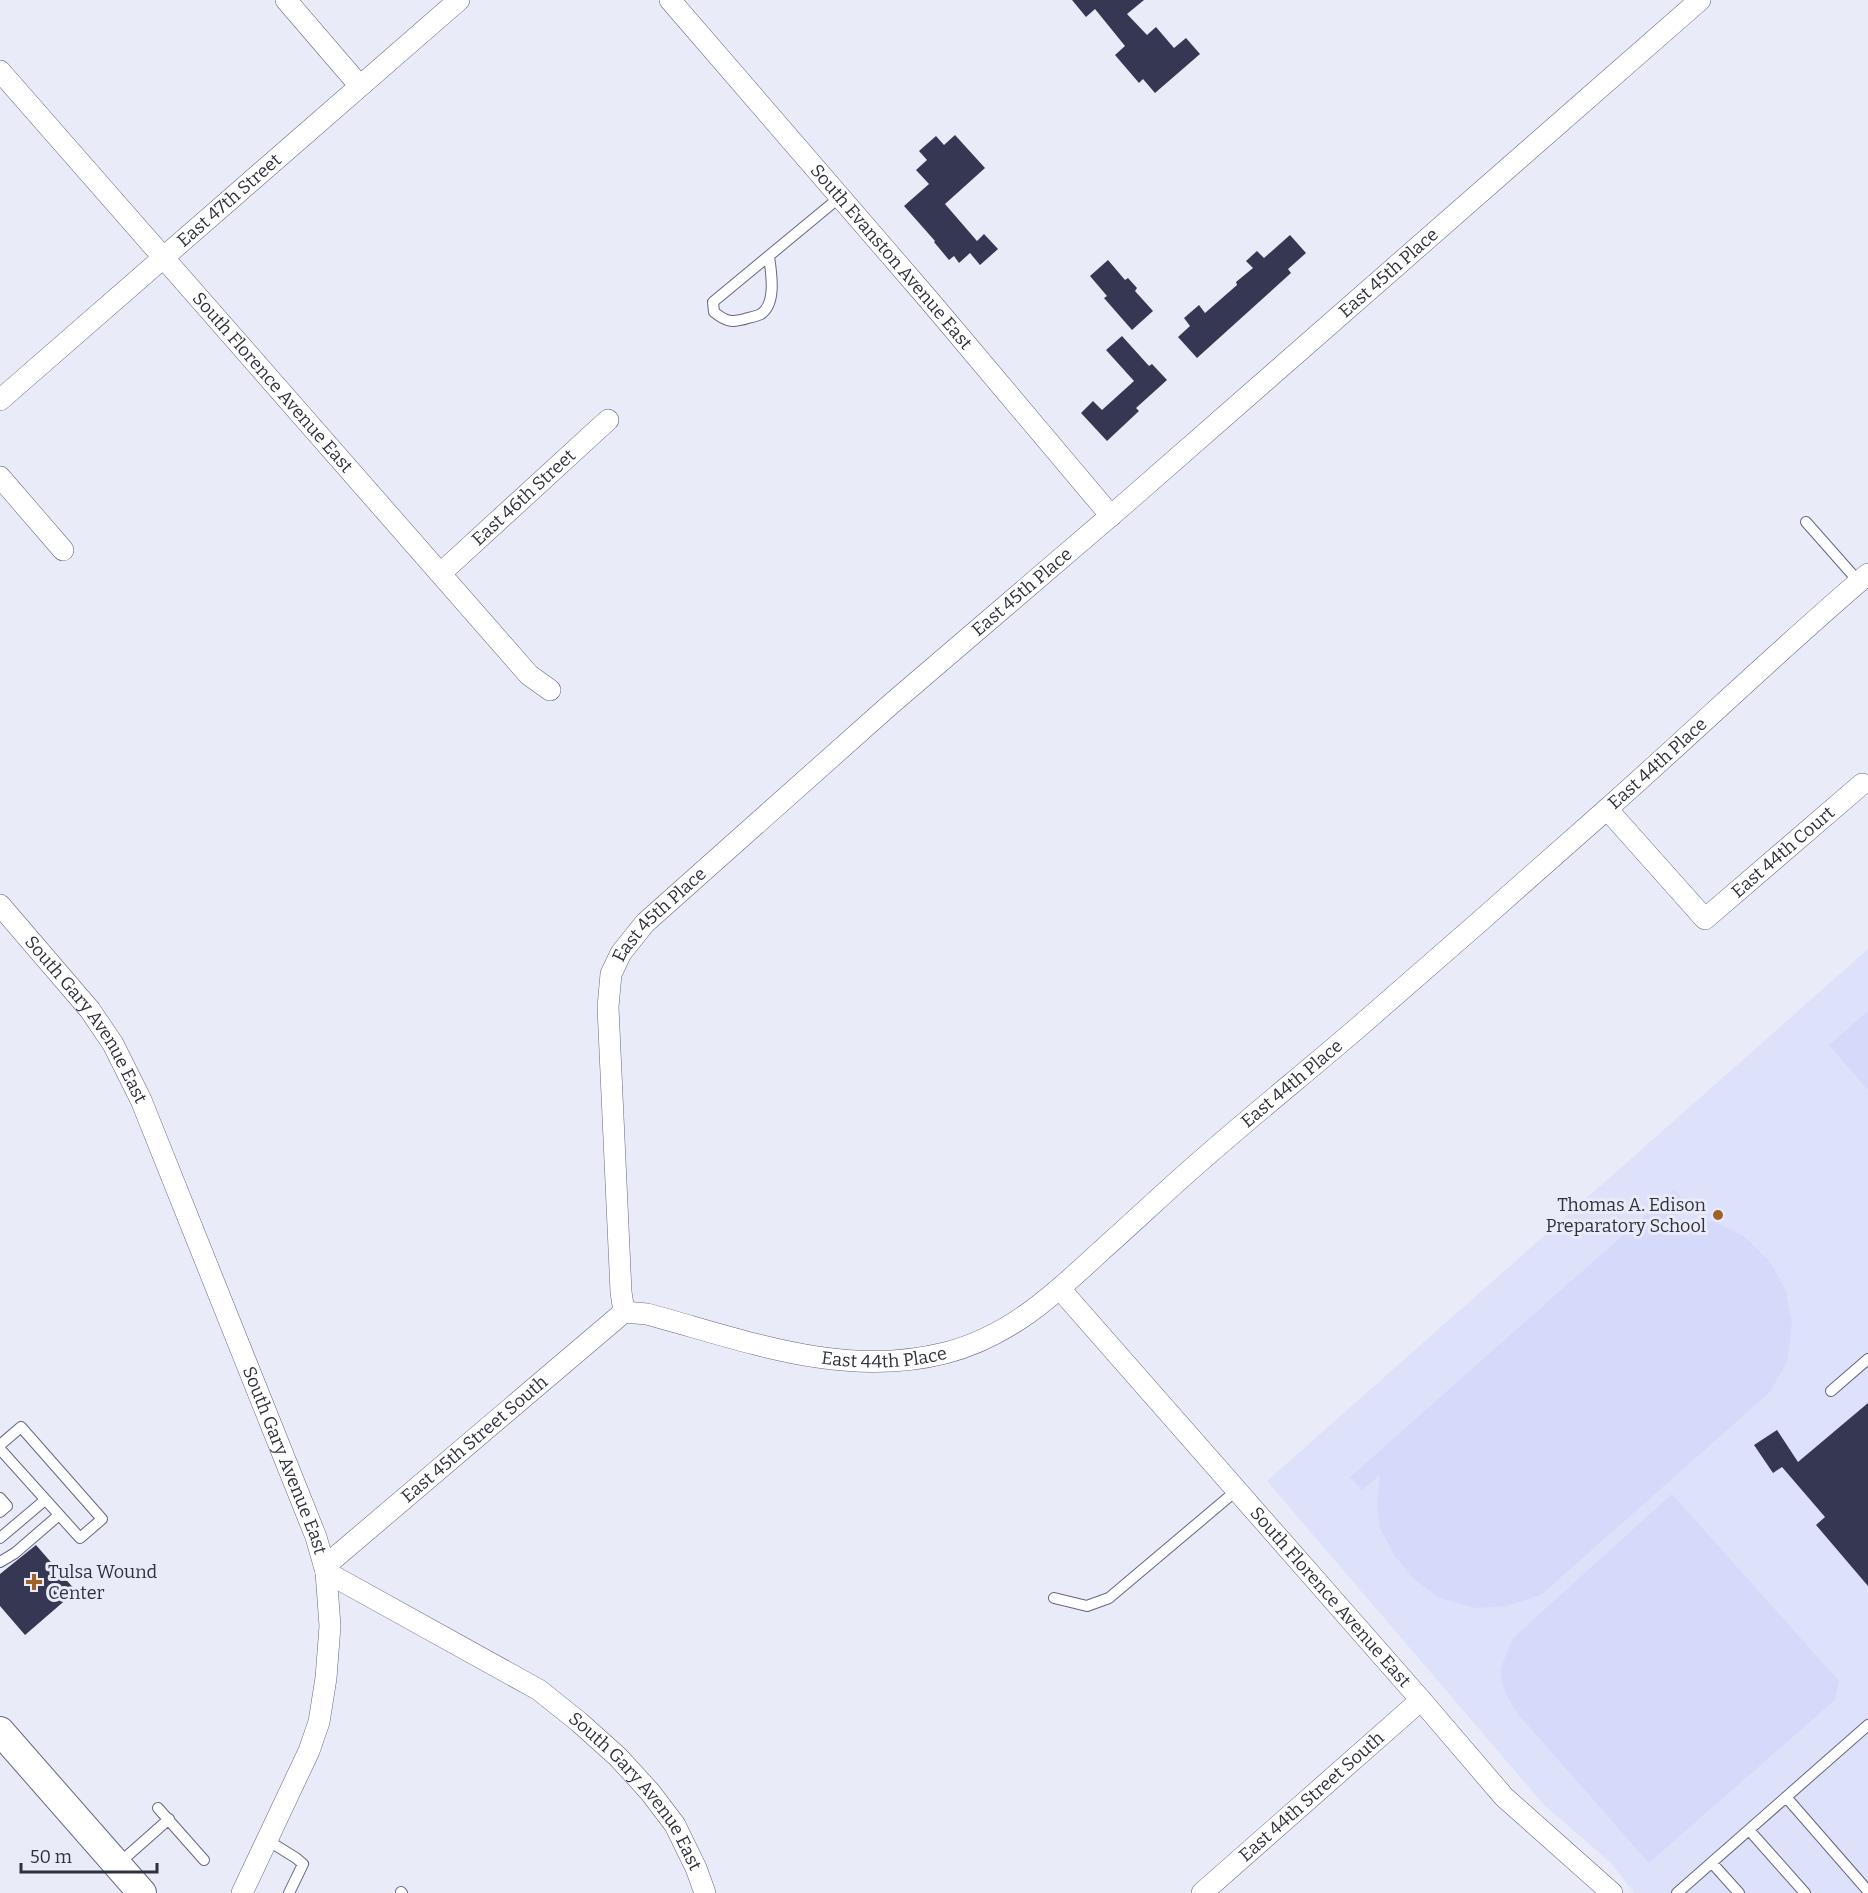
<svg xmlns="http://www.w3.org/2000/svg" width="1868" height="1893" font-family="Bitter,serif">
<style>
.built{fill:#dee1fa}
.green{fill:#d6dafa}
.building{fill:#363853}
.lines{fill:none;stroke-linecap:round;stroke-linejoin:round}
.lane-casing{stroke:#636785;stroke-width:12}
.street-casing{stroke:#636785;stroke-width:22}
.secondary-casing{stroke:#636785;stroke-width:30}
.lane{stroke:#fff;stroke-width:10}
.street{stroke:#fff;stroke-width:21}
.secondary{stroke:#fff;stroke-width:28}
.poi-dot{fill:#9f6127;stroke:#e9ebf9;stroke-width:2}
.labels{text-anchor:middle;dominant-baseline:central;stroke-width:6;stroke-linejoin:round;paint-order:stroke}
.street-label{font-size:18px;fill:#30313e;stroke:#e9ebf9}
.poi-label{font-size:18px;fill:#30313e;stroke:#e9ebf9;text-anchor:end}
</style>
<rect width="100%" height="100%" fill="#e9ebf9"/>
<path class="built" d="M1868,949V1893H1634L1611,1863L1544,1805L1267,1481Z"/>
<path class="green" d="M1868,1011V1090L1829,1045Z
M1674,1190L1688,1204L1672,1220L1713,1221L1744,1236L1770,1262L1786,1291L1792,1324L1787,1362L1770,1392L1541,1595L1506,1606L1476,1608L1439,1598L1413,1578L1394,1555L1380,1528L1377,1504L1380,1475L1362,1490L1350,1477Z
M1672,1494L1839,1681L1835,1700L1649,1863L1517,1713C1496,1678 1497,1674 1513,1638Z"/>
<path class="building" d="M1072,0H1144L1127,14L1147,35L1156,27L1174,48L1186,38L1200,54L1155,93L1143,79L1139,83L1115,55L1125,46L1095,9L1086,17Z
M955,135L985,168L945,204L977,241L984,234L998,249L980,265L970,253L959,263L954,256L949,260L934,242L935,241L904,206L929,184L916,170L927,160L919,151L936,136L944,145Z
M1290,235L1306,253L1288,269L1291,273L1197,358L1178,337L1190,326L1184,318L1199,305L1205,313L1237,285L1236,282L1253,268L1246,261L1257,251L1264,258Z
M1108,260L1125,280L1128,278L1137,288L1135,291L1153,311L1132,330L1104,298L1107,296L1090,276Z
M1122,336L1149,366L1152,364L1167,380L1136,408L1139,411L1107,441L1081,413L1093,401L1102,410L1134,381L1106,350Z
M1868,1403V1586L1816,1525L1825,1517L1782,1467L1773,1473L1754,1445L1777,1430L1798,1462Z
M36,1545L76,1591L25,1635L0,1606V1574Z"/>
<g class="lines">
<g class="lane-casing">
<path id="lane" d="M769,256C771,272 777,303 761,314C757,316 752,317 748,318C732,323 726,322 714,312L713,302L840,197
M1806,522L1859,582
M1831,1391L1868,1359
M0,1445L21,1427L102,1519L80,1538L0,1449
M0,1498L7,1506L0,1512
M0,1538L45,1500
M0,1562L15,1553L59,1515
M1054,1598L1087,1606L1109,1598L1237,1490
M1786,1797L1868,1891
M158,1808L204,1860
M1749,1830L1805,1893
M267,1840L296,1858L303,1864L289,1893
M1712,1863L1739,1893
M117,1865L169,1819
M401,1892L402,1893
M1677,1893L1868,1725"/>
</g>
<g class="street-casing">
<g id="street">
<path d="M286,0L359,85"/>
<path id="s1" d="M670,0L929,300L1111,516"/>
<path id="s2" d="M0,71L529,675L550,690"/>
<path id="s3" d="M0,400L459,0"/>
<path d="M0,477L63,550"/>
<path id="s4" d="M441,573L608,420"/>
<path id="s5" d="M1607,809L1705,919L1862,784"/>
<path id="s6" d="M0,905L90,1010L113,1044L141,1100L316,1537L326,1572L539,1690L579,1722L618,1757L650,1792L675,1825L696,1868L705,1893"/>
<path id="s7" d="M1060,1289L1421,1700L1504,1797L1612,1893"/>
<path id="s8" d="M624,1312L621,1292L608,1007L611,974L621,953L645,923L891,704L1128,501L1700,0"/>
<path id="s9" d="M624,1312L647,1314C744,1340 843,1379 945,1353C1009,1337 1055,1294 1102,1250C1136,1220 1169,1188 1204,1158C1255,1113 1309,1070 1361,1025C1443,954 1526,881 1607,809C1695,731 1779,650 1868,574"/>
<path id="s10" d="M325,1566L624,1312"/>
<path d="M242,1893L309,1751L319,1722L326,1678L330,1626L326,1572"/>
<path id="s11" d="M1202,1893L1421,1700"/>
</g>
</g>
<g class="secondary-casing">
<path id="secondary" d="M0,1731L142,1893"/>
</g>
<use href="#lane" class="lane"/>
<use href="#street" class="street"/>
<use href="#secondary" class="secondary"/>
</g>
<g class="poi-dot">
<circle cx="1718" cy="1215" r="6"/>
<path d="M31 1573h6v6h6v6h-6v6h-6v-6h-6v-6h6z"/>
</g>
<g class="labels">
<g class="street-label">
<text stroke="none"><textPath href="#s3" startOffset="304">East 47th Street</textPath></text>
<text stroke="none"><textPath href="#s1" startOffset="339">South Evanston Avenue East</textPath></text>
<text stroke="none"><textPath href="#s8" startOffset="1388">East 45th Place</textPath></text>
<text stroke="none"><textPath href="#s2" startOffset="414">South Florence Avenue East</textPath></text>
<text stroke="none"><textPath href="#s4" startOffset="112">East 46th Street</textPath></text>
<text stroke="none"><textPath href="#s8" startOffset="902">East 45th Place</textPath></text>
<text stroke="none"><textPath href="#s9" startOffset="1256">East 44th Place</textPath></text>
<text stroke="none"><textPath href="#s5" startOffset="250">East 44th Court</textPath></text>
<text stroke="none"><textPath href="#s8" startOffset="416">East 45th Place</textPath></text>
<text stroke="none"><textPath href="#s6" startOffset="144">South Gary Avenue East</textPath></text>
<text stroke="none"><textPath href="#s9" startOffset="770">East 44th Place</textPath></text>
<text stroke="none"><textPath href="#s9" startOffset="266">East 44th Place</textPath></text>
<text stroke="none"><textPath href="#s10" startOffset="196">East 45th Street South</textPath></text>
<text stroke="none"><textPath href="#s6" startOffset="630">South Gary Avenue East</textPath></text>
<text stroke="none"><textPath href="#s7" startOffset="410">South Florence Avenue East</textPath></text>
<text stroke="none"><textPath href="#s6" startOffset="1134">South Gary Avenue East</textPath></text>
<text stroke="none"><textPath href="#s11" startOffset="146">East 44th Street South</textPath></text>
</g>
<g class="poi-label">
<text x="1706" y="1205">Thomas A. Edison<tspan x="1706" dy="21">Preparatory School</tspan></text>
<text x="48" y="1572" text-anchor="start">Tulsa Wound<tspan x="48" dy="21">Center</tspan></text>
</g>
</g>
<path d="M21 1863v9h136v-9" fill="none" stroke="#30313e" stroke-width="3"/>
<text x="30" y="1863" font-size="18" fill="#30313e" stroke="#e9ebf9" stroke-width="4.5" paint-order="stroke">50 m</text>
</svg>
